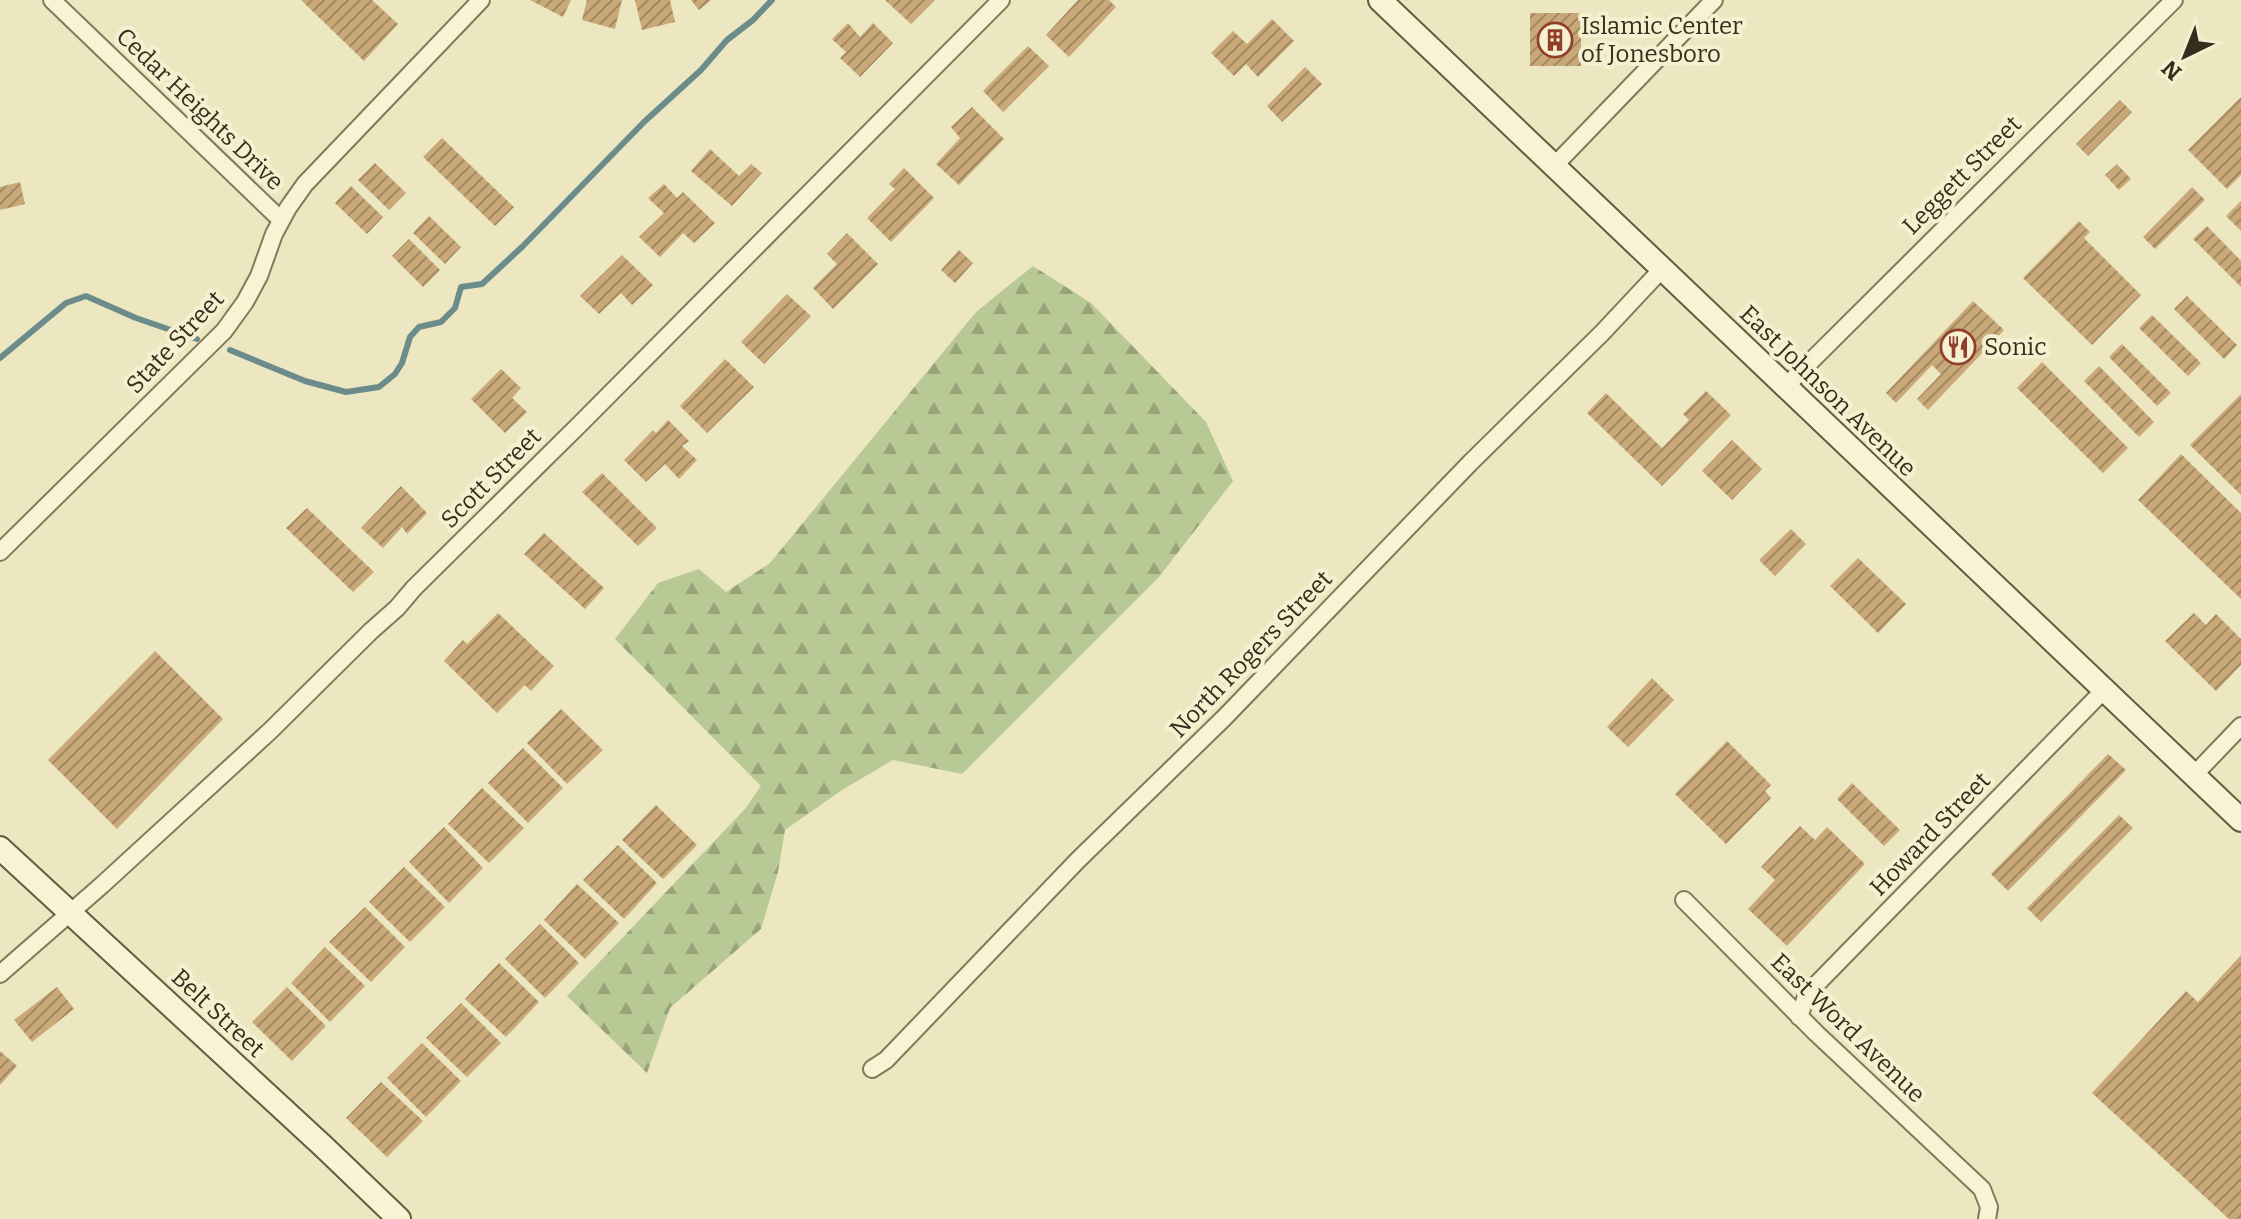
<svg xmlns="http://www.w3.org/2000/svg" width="2241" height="1219" font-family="Bitter,serif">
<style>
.forest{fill:url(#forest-firs)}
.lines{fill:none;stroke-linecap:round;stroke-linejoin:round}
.stream{stroke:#6b8c8a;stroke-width:6}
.building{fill:url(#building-hatch)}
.street-casing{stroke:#847859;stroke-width:20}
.secondary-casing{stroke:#66593d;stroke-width:26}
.street{stroke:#f7f3d4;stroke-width:16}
.secondary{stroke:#f7f3d4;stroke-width:22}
.labels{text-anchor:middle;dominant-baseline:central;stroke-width:8;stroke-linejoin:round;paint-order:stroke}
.poi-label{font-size:24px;fill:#352d1d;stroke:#f4f0d0;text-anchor:start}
.street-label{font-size:24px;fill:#352d1d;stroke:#f4f0d0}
</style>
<defs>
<pattern id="forest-firs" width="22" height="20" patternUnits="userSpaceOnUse" patternTransform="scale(2)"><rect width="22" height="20" fill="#b9c996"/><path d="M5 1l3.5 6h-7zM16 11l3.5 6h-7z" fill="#97a47a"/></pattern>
<pattern id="building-hatch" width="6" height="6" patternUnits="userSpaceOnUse" patternTransform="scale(2)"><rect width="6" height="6" fill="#c9a978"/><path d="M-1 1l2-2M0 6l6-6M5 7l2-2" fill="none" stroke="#a48a62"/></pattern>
</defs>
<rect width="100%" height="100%" fill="#ece7c1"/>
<path class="forest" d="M1033,266L1091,303L1206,422L1233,481L1159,577L962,774L893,760L842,790L785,830L778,872L761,929L670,1008L647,1073L567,996L745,809L761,786L615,639L658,583L699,569L726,592L770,563L976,312Z"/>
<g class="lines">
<path class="stream" d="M230,350L305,381L346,392L379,387L395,374L402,363L410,337L419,327L441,322L455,308L461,287L482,284L522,247L644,122L701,70L727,40L753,20L772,0
M0,358L66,303L86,296L136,318L197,339"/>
</g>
<path class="building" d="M301,0H372L398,24L364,61Z
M530,0H571L563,17Z
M587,0H622L615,29L582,20Z
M635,0H670L675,22L642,30Z
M691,0H711L699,10Z
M885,0H935L911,24Z
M1078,0H1109L1116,7L1069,57L1046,35Z
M1530,13H1581V66H1530Z
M1272,19L1294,41L1258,77L1246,64L1234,76L1211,53L1233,31L1247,44Z
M848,23L860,37L873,23L893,43L860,77L840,58L846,52L832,39Z
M1028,46L1049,66L1003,112L983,91Z
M1305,67L1322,84L1282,122L1267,106Z
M2241,97V175L2227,189L2188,150Z
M2120,100L2132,112L2088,156L2076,144Z
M972,107L1004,139L959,185L936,164L960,138L951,127Z
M442,138L514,207L495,226L423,157Z
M710,149L739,176L751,164L762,173L732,206L691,171Z
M375,163L406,193L389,210L358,180Z
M2117,164L2131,179L2119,190L2105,175Z
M904,168L934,198L891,242L867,218L895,189L889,184Z
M20,182L25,204L0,210V187Z
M664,184L677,198L683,192L715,223L694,243L683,233L660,257L639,237L664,213L648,198Z
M351,186L383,217L367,234L335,203Z
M2192,187L2205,200L2155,249L2143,237Z
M2241,201V231L2226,216Z
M429,216L461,247L445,264L413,233Z
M2079,221L2090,232L2084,238L2141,295L2092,345L2023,278Z
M2207,226L2241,261V287L2193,239Z
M847,233L878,264L833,309L813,288L837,264L827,254Z
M409,239L440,270L423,287L392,256Z
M959,250L973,263L955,283L941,270Z
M622,255L653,285L632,305L621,293L599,314L580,296Z
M787,294L811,316L764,364L741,342Z
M2187,296L2237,345L2224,359L2174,309Z
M1973,301L2004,330L1928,410L1917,399L1941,374L1932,365L1896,403L1886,393Z
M2152,315L2201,363L2188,376L2139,328Z
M2122,344L2171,393L2157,406L2109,357Z
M725,359L754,387L707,433L680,406Z
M2042,362L2128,448L2103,473L2017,388Z
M2099,366L2154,422L2139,437L2084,381Z
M501,369L521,388L512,398L527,412L505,433L471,399Z
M1706,391L1731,415L1662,486L1587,413L1606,393L1662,448L1689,420L1683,414Z
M2241,394V495L2190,445Z
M668,420L689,441L682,446L697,460L679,479L665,464L646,482L624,460L653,430L656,433Z
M1732,440L1762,469L1732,500L1702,471Z
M2181,454L2241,513V599L2138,500Z
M602,473L657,528L638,546L582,492Z
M401,486L427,513L407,534L402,527L383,548L361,528Z
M307,508L374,572L353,592L286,528Z
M1791,529L1806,544L1775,576L1759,560Z
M544,533L604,588L585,609L524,554Z
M1858,558L1906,604L1878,633L1830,586Z
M498,613L554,666L531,691L525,685L497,713L444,661L463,640L467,644Z
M2194,613L2206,625L2216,614L2241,639V665L2216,691L2165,641Z
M155,651L223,719L117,829L48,760Z
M1652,678L1674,700L1628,747L1607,727Z
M561,709L603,750L567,784L527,743Z
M1727,741L1771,785L1765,791L1771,798L1726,844L1675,794Z
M523,748L563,788L528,823L488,783Z
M2108,754L2126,770L2008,891L1991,874Z
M1852,783L1900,830L1884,846L1837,799Z
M482,788L524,828L489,863L448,824Z
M656,805L697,845L663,879L622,840Z
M2119,815L2133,828L2041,922L2027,908Z
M1800,826L1815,840L1827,827L1865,864L1787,946L1748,909L1775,880L1761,867Z
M444,827L483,868L449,903L409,862Z
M618,845L657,883L624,919L583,880Z
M404,867L445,907L410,942L369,902Z
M577,884L619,923L585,959L544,920Z
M365,907L405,947L371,982L329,942Z
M540,924L579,963L545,998L505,959Z
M325,947L365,986L330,1022L291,983Z
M2241,955V1219H2229L2092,1093L2186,991L2198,1002Z
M499,963L539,1002L506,1037L465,999Z
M57,987L74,1009L32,1042L14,1020Z
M287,987L326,1026L292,1061L252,1022Z
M461,1003L501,1043L467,1077L426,1038Z
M422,1043L461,1081L426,1117L387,1078Z
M0,1051L17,1066L0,1085Z
M381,1082L423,1121L387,1157L346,1118Z"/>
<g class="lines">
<g class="street-casing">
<path id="street" d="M52,0L281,220
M1555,165L1714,0
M1786,386L2174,0
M0,552L224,331L245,302L259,276L274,234L288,208L305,184L481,0
M2194,775L2241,726
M1684,900L1816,1033L1982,1189L1989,1207L1987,1219
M0,974L102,885L270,731L371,631L397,608L414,588L581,423L1001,0
M1799,1017L1807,994L2104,690
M872,1069L886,1060L1078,860L1224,718L1470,463L1602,333L1662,269"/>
</g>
<g class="secondary-casing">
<path id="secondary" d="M1380,0L2241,820
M0,848L324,1147L399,1219"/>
</g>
<use href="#street" class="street"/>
<use href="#secondary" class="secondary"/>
</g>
<defs>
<g id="building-ring" transform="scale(1.8)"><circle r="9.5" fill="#f4f0d0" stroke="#913e2c" stroke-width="1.5"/><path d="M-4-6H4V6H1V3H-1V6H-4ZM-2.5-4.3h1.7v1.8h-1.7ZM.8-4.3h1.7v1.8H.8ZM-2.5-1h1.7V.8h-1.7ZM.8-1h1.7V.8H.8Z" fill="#913e2c"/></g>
<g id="restaurant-ring" transform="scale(1.8)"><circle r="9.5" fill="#f4f0d0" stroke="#913e2c" stroke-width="1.5"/><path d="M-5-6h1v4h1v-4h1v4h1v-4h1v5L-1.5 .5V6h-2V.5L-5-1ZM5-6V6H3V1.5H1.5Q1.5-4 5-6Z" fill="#913e2c"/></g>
</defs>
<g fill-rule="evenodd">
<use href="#building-ring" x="1555" y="40"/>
<use href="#restaurant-ring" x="1958" y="347"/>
</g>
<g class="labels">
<g class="poi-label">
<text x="1581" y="26">Islamic Center<tspan x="1581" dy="28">of Jonesboro</tspan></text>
<text x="1984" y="347">Sonic</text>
</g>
<g class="street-label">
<text transform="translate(200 109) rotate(44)">Cedar Heights Drive</text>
<text transform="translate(1962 175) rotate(-45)">Leggett Street</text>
<text transform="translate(175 342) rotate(-47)">State Street</text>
<text transform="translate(1828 391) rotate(44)">East Johnson Avenue</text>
<text transform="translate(491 478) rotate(-45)">Scott Street</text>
<text transform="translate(1251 654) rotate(-46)">North Rogers Street</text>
<text transform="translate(1930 834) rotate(-46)">Howard Street</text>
<text transform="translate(218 1013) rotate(43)">Belt Street</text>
<text transform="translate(1848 1028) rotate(44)">East Word Avenue</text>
</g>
</g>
<g transform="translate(2185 56) rotate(223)" stroke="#f4f0d0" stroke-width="6" paint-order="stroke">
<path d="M0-6L14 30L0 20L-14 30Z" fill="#352d1d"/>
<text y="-12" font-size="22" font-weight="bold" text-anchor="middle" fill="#352d1d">N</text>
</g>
</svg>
